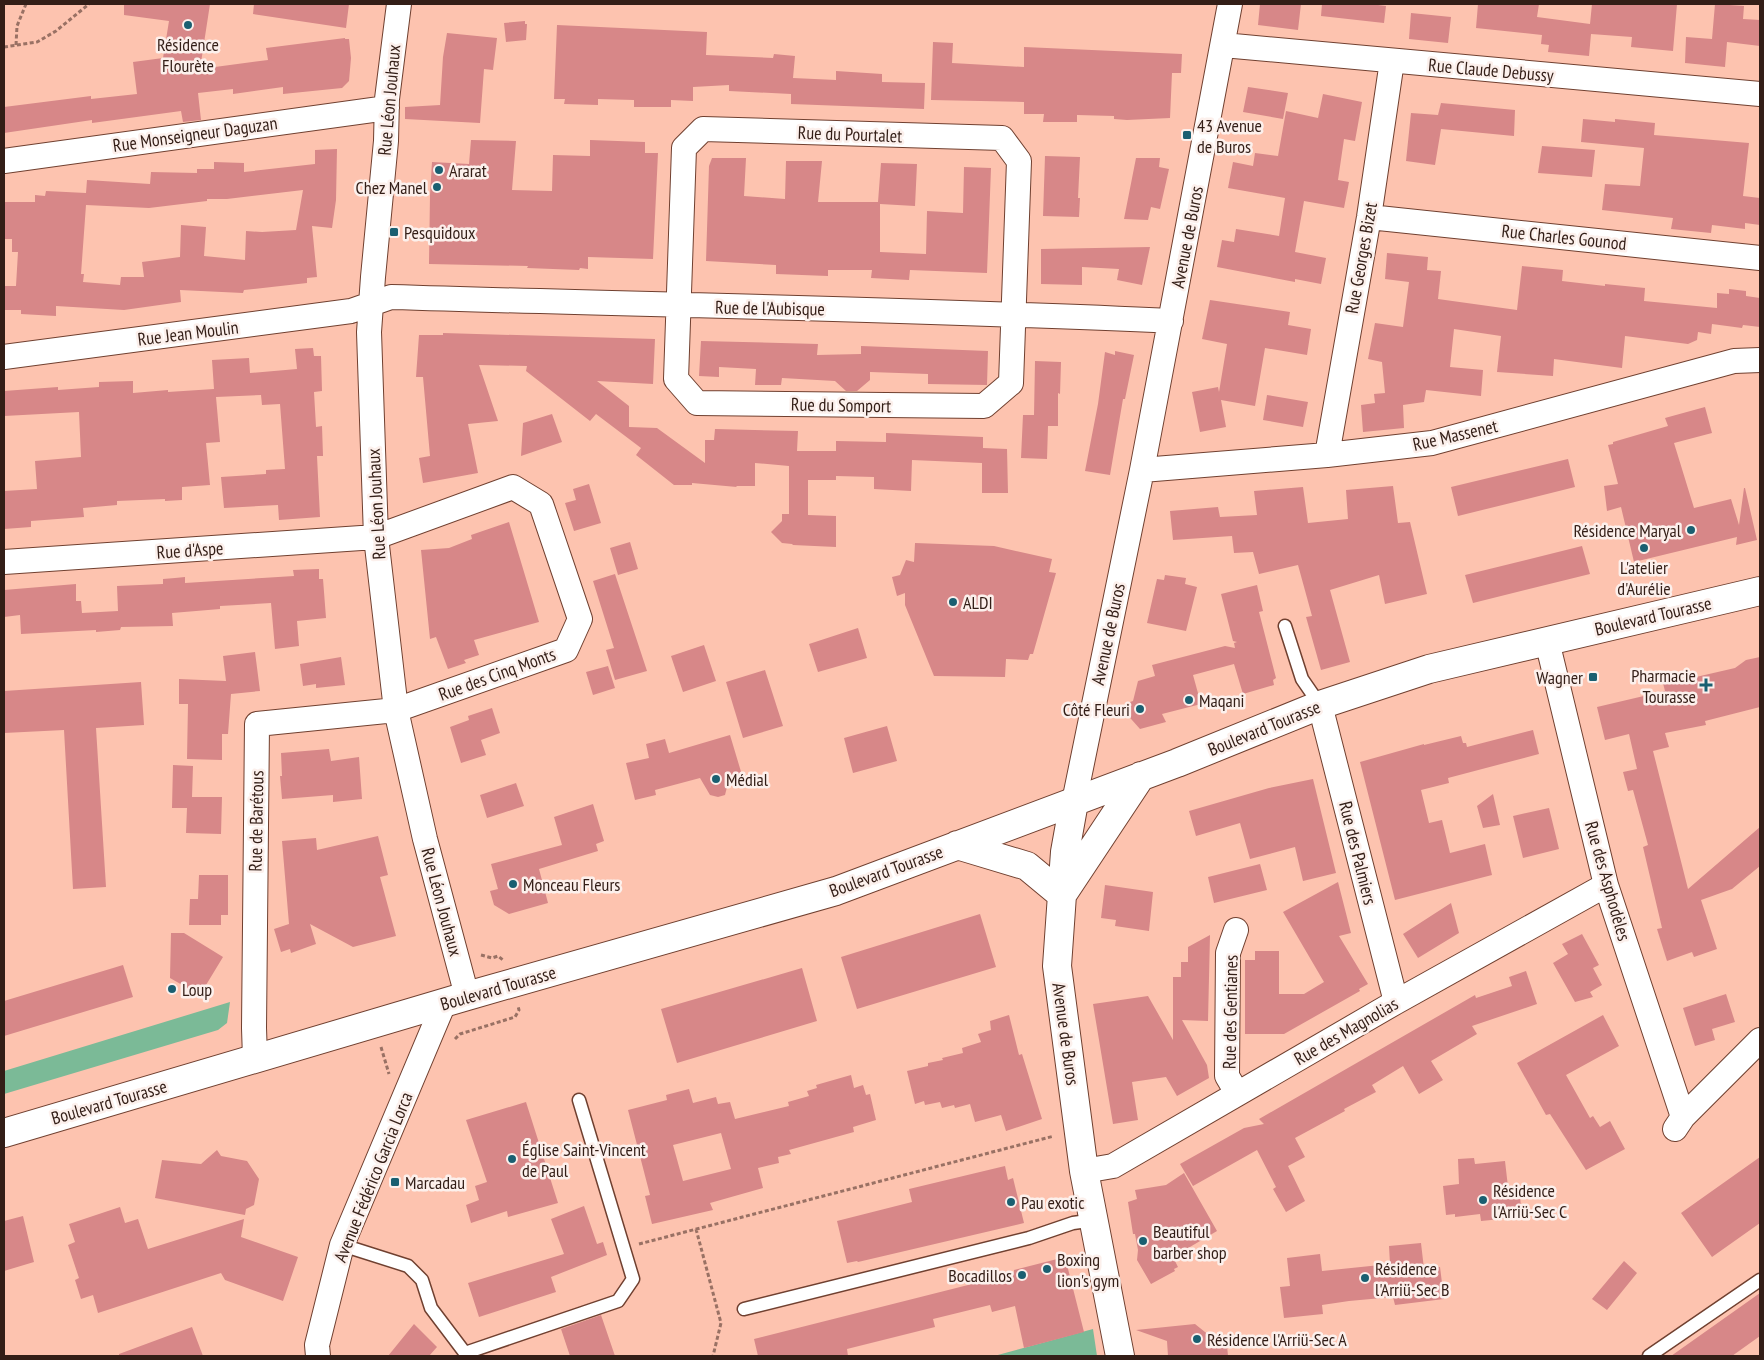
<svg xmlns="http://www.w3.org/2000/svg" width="1764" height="1360" font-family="'PT Sans Narrow',sans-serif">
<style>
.green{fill:#7bba97}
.building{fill:#d78788;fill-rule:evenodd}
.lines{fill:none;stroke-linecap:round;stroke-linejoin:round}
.lane-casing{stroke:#704030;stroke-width:15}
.street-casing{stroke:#704030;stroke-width:26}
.secondary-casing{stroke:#704030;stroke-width:30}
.path{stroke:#997164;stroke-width:3;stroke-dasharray:4 2.5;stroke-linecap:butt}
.lane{stroke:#fff;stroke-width:12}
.street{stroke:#fff;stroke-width:24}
.secondary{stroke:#fff;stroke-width:28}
.poi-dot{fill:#1a5f71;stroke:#fcf0ec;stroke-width:2}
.labels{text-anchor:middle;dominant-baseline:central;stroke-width:5;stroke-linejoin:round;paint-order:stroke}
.poi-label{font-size:18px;fill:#331e17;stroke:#fcf0ec;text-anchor:start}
.street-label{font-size:18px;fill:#331e17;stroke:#fcf0ec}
</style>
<rect width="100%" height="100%" fill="#fdc3af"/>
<path class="green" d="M230,1002L227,1023L218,1030L4,1094V1071Z
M1093,1329L1097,1356H994Z"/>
<path class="building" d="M124,4H210L200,69L268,60L266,48L345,38V39H349L351,58L349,81L342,88L283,94V87L233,94V89L198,93L201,120L183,122L181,111L92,123V120L4,133V107L91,96V99L137,94L133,62L163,58L169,21L124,15Z
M254,4H349L346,28L253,14Z
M1260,4H1301L1298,30L1258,25Z
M1322,4H1370L1386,6L1384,23L1321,16Z
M1478,4H1539L1537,17L1590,24L1592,4H1677L1673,51L1631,47L1632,37L1591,34L1589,56L1548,52L1549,45L1541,44L1542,35L1476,28Z
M1715,4L1744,6L1743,19L1760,20V46L1727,42L1725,67L1685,63L1686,37L1712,39Z
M1411,13L1451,17L1448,43L1409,39Z
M525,21V24H527L526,40L506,42L504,23Z
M557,25L707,32L706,55L773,58L774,54L795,56L793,78L836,80V71L882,74V82L925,83L924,109L791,104V94L729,91V85L693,87V101L671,100V107H634V100L598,99V105L564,104L565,99H554Z
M447,33L497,38L493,70L484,69L480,123L405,119V107L440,105L443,57Z
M933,42L953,43L952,63L1024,67V47L1182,54L1181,73H1172L1170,118L1127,120L1114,119V116L1077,115V122H1043L1044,114H1024V102L931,100Z
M1248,87L1288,93L1283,119L1243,112Z
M1323,94L1362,102L1355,141L1344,139L1338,180L1349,182L1344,208L1304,201L1295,252L1326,258L1321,284L1295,279V282L1217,267L1222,240L1234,242L1236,229L1279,236L1285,198L1228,188L1233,162L1253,166L1255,153L1278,156L1286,111L1318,118Z
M1441,103L1515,110L1514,136L1441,129L1435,165L1406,161L1411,113L1438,115Z
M1583,119L1615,122V119L1655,123L1654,135L1749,143L1743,196L1760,198V225L1745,223V229L1712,225L1711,233L1671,229L1673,218L1602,210L1605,184L1640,186L1644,148L1581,142Z
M471,140L516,141L512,190L552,191L553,155L590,156V140L645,142V153H658L653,259L588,257V269L580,268L579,270L527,268L528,266L429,264L430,195L432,162L469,164Z
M1542,146L1595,150L1592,177L1538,173Z
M337,149L336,200L332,228L312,226L317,277L307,278V283L244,290L243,293L180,290L181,302L124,310L56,306V316L21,314V310H4V286H16L18,252H12V239H4V202H35V195L45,196L46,191L86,193L87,180L150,184L151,172L197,173V169H214V162L244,163V172L315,164V150ZM303,190L296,230L262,232L246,231L245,260L204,256L206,227L181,225L180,257L142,262L144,277H121L120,285L83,282L84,274H81L86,205L149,208L207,201V199H227Z
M1045,156L1080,157L1078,198H1080L1079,217L1043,216Z
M712,158H746L744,196L785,199L786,161H822L818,202H878L881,163L917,164L915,206L880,204V252L926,254L927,211L963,213L964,167L991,168L987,273L910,270L909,280L871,278L872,270H828V276L776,274V265L706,261L709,166Z
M1136,158H1160L1159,167L1169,169L1160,209L1151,207L1148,220L1124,219Z
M1150,247L1142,285L1117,280L1119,269L1082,267V285L1041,284V249Z
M1387,253L1428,257L1427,270L1441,271L1438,299L1517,310L1522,266L1563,270L1562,281L1605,286V284L1645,288L1644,301L1717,308V293L1729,294V289L1746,291V296L1760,298V327L1743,325L1742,328L1712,324L1711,334L1698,332L1697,340L1688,344L1625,336L1622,368L1554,359L1553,376L1497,372L1501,336L1454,329L1450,367L1483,370L1481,396L1426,390L1424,402L1403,405L1404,428L1363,432L1361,405L1375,403L1374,394L1385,393L1382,362L1368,359L1375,323L1403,327L1409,282L1385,279Z
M1210,300L1290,312L1288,325L1311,329L1307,355L1265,348L1255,406L1221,400L1226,427L1200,432L1192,392L1218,387L1219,392L1227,344L1202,339Z
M443,333L655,339L653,384L597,381L629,406V427L657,428L705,463V440H714L715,429L798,431L797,451H836V441L886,442V433L983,437V448L1007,449L1008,493H982V463L912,460L911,491L874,489V477L836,476V480H808V515L836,516V547L793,545L792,544L782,543L771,532L782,521V514H789V466L755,463V486H736L737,487L692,483V485H674L636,455L641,448L596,414L590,421L526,371L527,366L479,365L498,421L468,424L478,473L423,483L419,458L430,456L423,377H416L419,335H443Z
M701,341L818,344L817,355L861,354V346L988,351L987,385L928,384V374L870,372V380L857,391H846L835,381L782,378L781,385H755L756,369L719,367V377L699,376Z
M313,348L314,356H321L322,391L314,392L316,427L322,426L323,456H317L320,517L279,520L278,505L224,508L221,477L266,474V470L285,469L280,404L262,405L261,395L216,397L220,442L206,443L210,485L182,487V500L165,501V499L117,501V505L83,508L84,517L31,521V527L4,529V491L37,489L35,461L81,457L79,412L4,416V391L58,387V390L99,387V382L133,381V393L168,390V392L214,389L212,360L249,358L250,373L297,369L295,349Z
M1115,351L1134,355L1125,399H1123L1110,475L1085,471L1098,404L1105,352L1115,355Z
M1035,361L1061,362L1060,394L1058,393V426H1048L1047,459L1021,458L1023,415H1034Z
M1267,395L1308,402L1303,427L1263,420Z
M1705,407L1712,433L1674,443L1694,508L1731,499L1739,525L1744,488H1745L1757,540L1736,545L1737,537L1634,562L1621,507L1607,511L1604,486L1618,484L1608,445L1613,444V442L1668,426L1665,418Z
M552,414L562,442L521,456L523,423Z
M1568,459L1575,487L1458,516L1451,487Z
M589,484L601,523L574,531L565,503L576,500L573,489Z
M1393,486L1398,523L1410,522L1427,594L1385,604L1379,575L1330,590L1350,662L1321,670L1306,617L1312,616L1298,565L1259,574L1253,552L1234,553L1232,536L1173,540L1170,511L1218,507L1220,517L1257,515L1254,491L1303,487L1308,523L1348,519L1346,490Z
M509,522L539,622L474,640L479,655L464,660L466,663L448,669L436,637L430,639L421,550L449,548L472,539L471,535Z
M630,542L638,569L618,575L610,548Z
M915,543L994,546L1052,559L1049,572L1056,573L1033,654H1030L1028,660L1006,659L1005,677L934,676L905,605V593L897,596L892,577L900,575L906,560L914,562Z
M1582,546L1590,574L1473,603L1465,575Z
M319,569V579H323L326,618L297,621L299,646L275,649L271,603L220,606V609L172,613L173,626L121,627L120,630L96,632V630L21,634L20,615L4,617V590L76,584V601H81L82,613L118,611L117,586L163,584V579L175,578L185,577V583L294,576L293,570Z
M615,574L647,671L615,680L606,650L614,648L593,581Z
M1165,575L1186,578L1185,584L1197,587L1186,631L1147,623L1157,579L1164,580Z
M1257,585L1263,611L1259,612L1276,678L1273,680L1274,685L1243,694L1234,664L1193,675L1201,704L1162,714L1166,722L1140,729L1124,711L1129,706L1130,702L1133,701L1138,681L1155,676L1152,665L1225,646L1235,648L1234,643L1237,642L1233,641L1221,594Z
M858,628L867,658L818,672L809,644Z
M704,645L716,681L683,692L671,656Z
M255,652L260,691L231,694L228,734H222V760L187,759L188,704H179V679L226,681L223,656Z
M341,657L345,685L316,688V684L303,686L300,664Z
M1760,657V707L1705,721L1706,725L1665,733L1669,747L1653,751L1688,889L1760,827V866L1732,889L1701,900L1717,949L1694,957L1692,952L1667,961L1657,929L1662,928L1643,847L1648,845L1633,790L1628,791L1623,772L1637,769L1629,734L1605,740L1597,707L1665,691L1663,683L1696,675V677L1735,668L1746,660Z
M608,666L615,688L593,695L586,672Z
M765,670L783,726L743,738L726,682Z
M141,682L144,725L96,728L106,887L73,889L64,730L4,733V691Z
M492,708L500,733L481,740L486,755L461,763L450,727L469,720L468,716Z
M887,726L897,761L853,773L844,738Z
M1533,730L1539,754L1448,778L1449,783L1421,790L1429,823L1442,820L1450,853L1485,844L1492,875L1395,900L1360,762L1424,744V745L1461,736L1463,743H1466L1467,747Z
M730,735L742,775L729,779L725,795L718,797L710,795L700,778L655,790L656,795L635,800L626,763L649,758L646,744L665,739L669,753Z
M329,749L331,761L359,757L362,799L333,802V795L282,799L280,776H282L281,753Z
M173,765L193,766L192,797H222L221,834L186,833L187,808H172Z
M1313,779L1336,873L1303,881L1295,847L1250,859L1240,823L1196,836L1189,811L1269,788Z
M516,783L524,806L487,818L480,795Z
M1493,794L1500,825L1483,828L1477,806Z
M593,804L604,841L596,844L598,851L539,869L548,903L509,914L494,905L490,891L498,889L491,864L562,845L554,817Z
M1549,808L1559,849L1523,858L1513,816Z
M378,836L388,875L380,877L396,936L353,947L310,924L316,944L291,953L290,949L281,952L274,929L289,924L282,841L316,838L317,850Z
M1260,864L1267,890L1214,903L1208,877Z
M199,875H228V915H221V925H189L190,899H198Z
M1338,882L1351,933L1339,936L1368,984L1359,989L1360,991L1284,1034H1245V960H1255V951H1279V994H1304L1324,982L1283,912Z
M1105,885L1153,892L1149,931L1115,926L1116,920L1101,918Z
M1451,903L1459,933L1418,958L1403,934Z
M980,914L996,967L857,1009L841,957Z
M171,933H184L223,957L203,990L201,989L198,994L170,978Z
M1582,934L1599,965L1593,968L1602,985L1590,992L1593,997L1575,1002L1553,963L1568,954L1562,944Z
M1210,935L1208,1021L1182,1020L1207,1065L1209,1078L1177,1096L1166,1077L1132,1082L1138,1120L1113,1124L1093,1004L1148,996L1173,1040V977H1181V962H1188V947Z
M123,965L133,997L4,1036V1001Z
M802,968L817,1021L677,1063L661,1009Z
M1526,971L1537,1004L1472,1026L1477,1034L1431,1061L1443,1080L1419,1094L1403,1066L1372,1085L1376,1092L1344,1109L1345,1111L1295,1138L1305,1157L1288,1166L1305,1201L1286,1212L1273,1189L1276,1187L1257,1150L1193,1186L1180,1164L1244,1128L1264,1124L1259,1119L1475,995L1476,998L1512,986L1509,977Z
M1726,994L1735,1022L1712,1029L1715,1040L1695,1046L1683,1008Z
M1009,1015L1019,1055L1022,1054L1042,1119L1006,1131L1001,1115L975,1122L970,1104L955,1108L954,1105L942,1108L940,1102L925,1105L924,1101L915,1104L907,1071L928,1066V1063L943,1060L942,1058L963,1053L962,1048L981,1042L978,1034L991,1030L990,1021Z
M1603,1015L1619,1046L1566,1075L1590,1118L1593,1116L1600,1127L1610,1121L1625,1149L1586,1170L1550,1114L1546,1115L1517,1063Z
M851,1075L854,1088L863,1085L866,1095L870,1094L876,1120L853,1127L854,1132L789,1150L791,1154L778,1157L779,1163L758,1168L763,1188L710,1203L713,1210L652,1224L645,1196L650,1195L628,1110L667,1100L666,1095L689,1089L693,1103L716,1097L718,1104L730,1102L735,1119L789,1106L788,1102L809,1096L807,1091L817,1088L816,1085ZM721,1133L731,1169L683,1181L673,1145Z
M526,1102L558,1203L508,1217L507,1211L471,1223L466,1205L479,1200L475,1186L487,1182L466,1120Z
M217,1150L221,1156L247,1161L259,1179L254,1205L246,1209L245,1215L155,1198L162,1160L201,1164Z
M1760,1157V1223L1712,1257L1681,1213Z
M1474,1158L1475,1164L1505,1161L1508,1187L1519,1186L1522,1217L1481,1221L1480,1214L1455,1217V1214L1446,1215L1443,1186L1459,1184L1458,1159Z
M1005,1166L1008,1180L1013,1178L1024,1223L858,1262L857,1261L847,1263L837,1221L912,1202L909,1189Z
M1184,1173L1217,1231L1173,1257L1178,1267L1174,1269L1175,1271L1151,1284L1137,1260L1138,1250L1135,1234H1133L1128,1202L1137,1199L1135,1190L1166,1185Z
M584,1206L597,1244L603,1242L607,1255L551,1277L556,1292L479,1317L468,1283L564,1254L551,1219Z
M120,1207L125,1223L138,1219L148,1249L244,1219L241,1237L298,1257L283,1301L225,1280L221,1273L98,1313L93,1295L81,1299L75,1280L79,1278L68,1245L75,1242L69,1224Z
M23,1216L34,1262L4,1271V1221Z
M1421,1243L1424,1269L1440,1267L1444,1299L1395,1305L1393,1297L1349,1301L1322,1305L1323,1314L1284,1318L1280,1287L1290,1286L1287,1258L1320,1254L1322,1271L1390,1264L1389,1246Z
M1065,1257L1084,1332L1024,1348L1015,1306L992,1312L990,1305L933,1319L935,1327L847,1349L848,1356H758L754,1339L972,1284L1014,1272V1270Z
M1624,1261L1637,1273L1607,1310L1592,1299Z
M1760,1293V1336L1732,1356H1671Z
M601,1315L615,1356H570L561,1329Z
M414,1324L437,1347L429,1356H388Z
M1195,1324L1210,1336L1226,1335L1228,1356H1168L1167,1341L1136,1330Z
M192,1327L203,1356H119V1354Z"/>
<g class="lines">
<g class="lane-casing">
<path id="lane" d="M1285,626L1302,679L1320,705
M342,1245L408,1266L422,1280L431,1308L465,1353L618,1301L633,1279L579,1100
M744,1309L1029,1238L1073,1223L1095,1220
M1649,1356L1760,1280"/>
</g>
<g class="street-casing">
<path id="street" d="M399,4L387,99L386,141L373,277L369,332L376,537L396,710L425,839L467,996
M1223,45L1760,94
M703,129L1002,138L1019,161L1011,383L984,406L697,403L676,379L684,148Z
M4,161L387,108
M1369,217L1760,258
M4,357L351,311L391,297C651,305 911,309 1171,321
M1327,455L1369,217L1392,61
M1142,470L1327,455L1432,443L1734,361L1760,360
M4,562L376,537L513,487L541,504L580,619L566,650L396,710L257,724L254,1028L255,1058
M1547,641L1606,885L1683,1117
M1320,705L1396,1002
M1074,802L1142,470L1230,4
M1236,930L1228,953L1227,1076L1237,1093
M1675,1129L1683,1117L1760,1040
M1084,1171L1113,1166L1396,1002L1606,885
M318,1356L317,1345L342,1245L444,1003"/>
</g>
<g class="secondary-casing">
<path id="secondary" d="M1074,802L1065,852L1057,966L1084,1171L1120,1356
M957,845L1027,866L1062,895L1141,776
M4,1133L467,996L836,891L1177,763L1320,705L1429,669L1760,591"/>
</g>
<path class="path" d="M16,45L17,26L26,4
M4,47L37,42L56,31L89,4
M481,955L492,958L498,956L503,960
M455,1039L460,1034L515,1017L519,1010L518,1006
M381,1047L389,1074
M696,1229L721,1323L713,1356
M639,1244L1054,1136"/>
<use href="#lane" class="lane"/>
<use href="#street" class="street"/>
<use href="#secondary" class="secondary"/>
</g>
<g class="poi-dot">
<circle cx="188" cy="25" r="5"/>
<rect x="1182" y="130" width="10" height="10" rx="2.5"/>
<circle cx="439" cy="170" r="5"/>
<circle cx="437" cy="187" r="5"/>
<rect x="389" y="227" width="10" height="10" rx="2.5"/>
<circle cx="1691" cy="530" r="5"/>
<circle cx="1644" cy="548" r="5"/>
<circle cx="953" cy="602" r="5"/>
<rect x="1588" y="672" width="10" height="10" rx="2.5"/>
<path d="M1703.5 677.5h5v5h5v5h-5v5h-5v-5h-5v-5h5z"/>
<circle cx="1189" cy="700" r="5"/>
<circle cx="1140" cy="709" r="5"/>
<circle cx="716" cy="779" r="5"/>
<circle cx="513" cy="884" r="5"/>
<circle cx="172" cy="989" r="5"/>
<circle cx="512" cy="1159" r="5"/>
<rect x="390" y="1177" width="10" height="10" rx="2.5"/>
<circle cx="1483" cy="1200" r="5"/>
<circle cx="1011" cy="1202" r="5"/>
<circle cx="1143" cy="1241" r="5"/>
<circle cx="1047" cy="1269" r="5"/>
<circle cx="1022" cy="1275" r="5"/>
<circle cx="1365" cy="1278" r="5"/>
<circle cx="1197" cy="1339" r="5"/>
</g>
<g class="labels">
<g class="poi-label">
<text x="188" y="44" text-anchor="middle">Résidence<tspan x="188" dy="21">Flourète</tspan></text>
<text x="1197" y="125">43 Avenue<tspan x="1197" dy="21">de Buros</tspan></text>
<text x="449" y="170">Ararat</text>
<text x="427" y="187" text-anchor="end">Chez Manel</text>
<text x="404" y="232">Pesquidoux</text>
<text x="1681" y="530" text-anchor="end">Résidence Maryal</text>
<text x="1644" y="567" text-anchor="middle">L'atelier<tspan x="1644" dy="21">d'Aurélie</tspan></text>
<text x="963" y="602">ALDI</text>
<text x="1696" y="675" text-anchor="end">Pharmacie<tspan x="1696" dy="21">Tourasse</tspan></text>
<text x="1583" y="677" text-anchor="end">Wagner</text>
<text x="1199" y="700">Maqani</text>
<text x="1130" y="709" text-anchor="end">Côté Fleuri</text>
<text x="726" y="779">Médial</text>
<text x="523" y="884">Monceau Fleurs</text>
<text x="182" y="989">Loup</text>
<text x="522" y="1149">Église Saint-Vincent<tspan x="522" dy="21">de Paul</tspan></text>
<text x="405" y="1182">Marcadau</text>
<text x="1493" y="1190">Résidence<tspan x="1493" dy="21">l'Arriü-Sec C</tspan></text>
<text x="1021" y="1202">Pau exotic</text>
<text x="1153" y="1231">Beautiful<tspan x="1153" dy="21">barber shop</tspan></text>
<text x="1057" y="1259">Boxing<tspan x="1057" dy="21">lion's gym</tspan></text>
<text x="1375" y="1268">Résidence<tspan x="1375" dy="21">l'Arriü-Sec B</tspan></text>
<text x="1012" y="1275" text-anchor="end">Bocadillos</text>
<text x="1207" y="1339">Résidence l'Arriü-Sec A</text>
</g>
<g class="street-label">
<text transform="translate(1491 70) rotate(5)">Rue Claude Debussy</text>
<text transform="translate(389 100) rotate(-85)">Rue Léon Jouhaux</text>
<text transform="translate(195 134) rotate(-8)">Rue Monseigneur Daguzan</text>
<text transform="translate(850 134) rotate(2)">Rue du Pourtalet</text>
<text transform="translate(1187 237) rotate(-79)">Avenue de Buros</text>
<text transform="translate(1564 237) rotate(6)">Rue Charles Gounod</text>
<text transform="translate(1361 258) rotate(-80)">Rue Georges Bizet</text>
<text transform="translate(770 308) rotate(1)">Rue de l'Aubisque</text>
<text transform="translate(188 333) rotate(-7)">Rue Jean Moulin</text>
<text transform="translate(841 405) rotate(1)">Rue du Somport</text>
<text transform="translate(1455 435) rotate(-13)">Rue Massenet</text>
<text transform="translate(376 504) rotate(-93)">Rue Léon Jouhaux</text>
<text transform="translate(190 550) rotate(-4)">Rue d'Aspe</text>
<text transform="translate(1653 616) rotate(-13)">Boulevard Tourasse</text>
<text transform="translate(1108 634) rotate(-78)">Avenue de Buros</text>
<text transform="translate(497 674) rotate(-20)">Rue des Cinq Monts</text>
<text transform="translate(1264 728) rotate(-22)">Boulevard Tourasse</text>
<text transform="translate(256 821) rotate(-89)">Rue de Barétous</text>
<text transform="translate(1358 853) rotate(76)">Rue des Palmiers</text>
<text transform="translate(886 871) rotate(-20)">Boulevard Tourasse</text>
<text transform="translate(1608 881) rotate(74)">Rue des Asphodèles</text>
<text transform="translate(442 902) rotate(75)">Rue Léon Jouhaux</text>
<text transform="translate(498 988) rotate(-16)">Boulevard Tourasse</text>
<text transform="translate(1230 1012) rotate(-89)">Rue des Gentianes</text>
<text transform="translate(1346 1031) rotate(-30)">Rue des Magnolias</text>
<text transform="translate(1066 1034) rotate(82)">Avenue de Buros</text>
<text transform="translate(109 1102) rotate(-16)">Boulevard Tourasse</text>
<text transform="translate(373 1177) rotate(-68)">Avenue Fédérico Garcia Lorca</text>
</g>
</g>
<rect width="1764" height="1360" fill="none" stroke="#331e17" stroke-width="10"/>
</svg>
